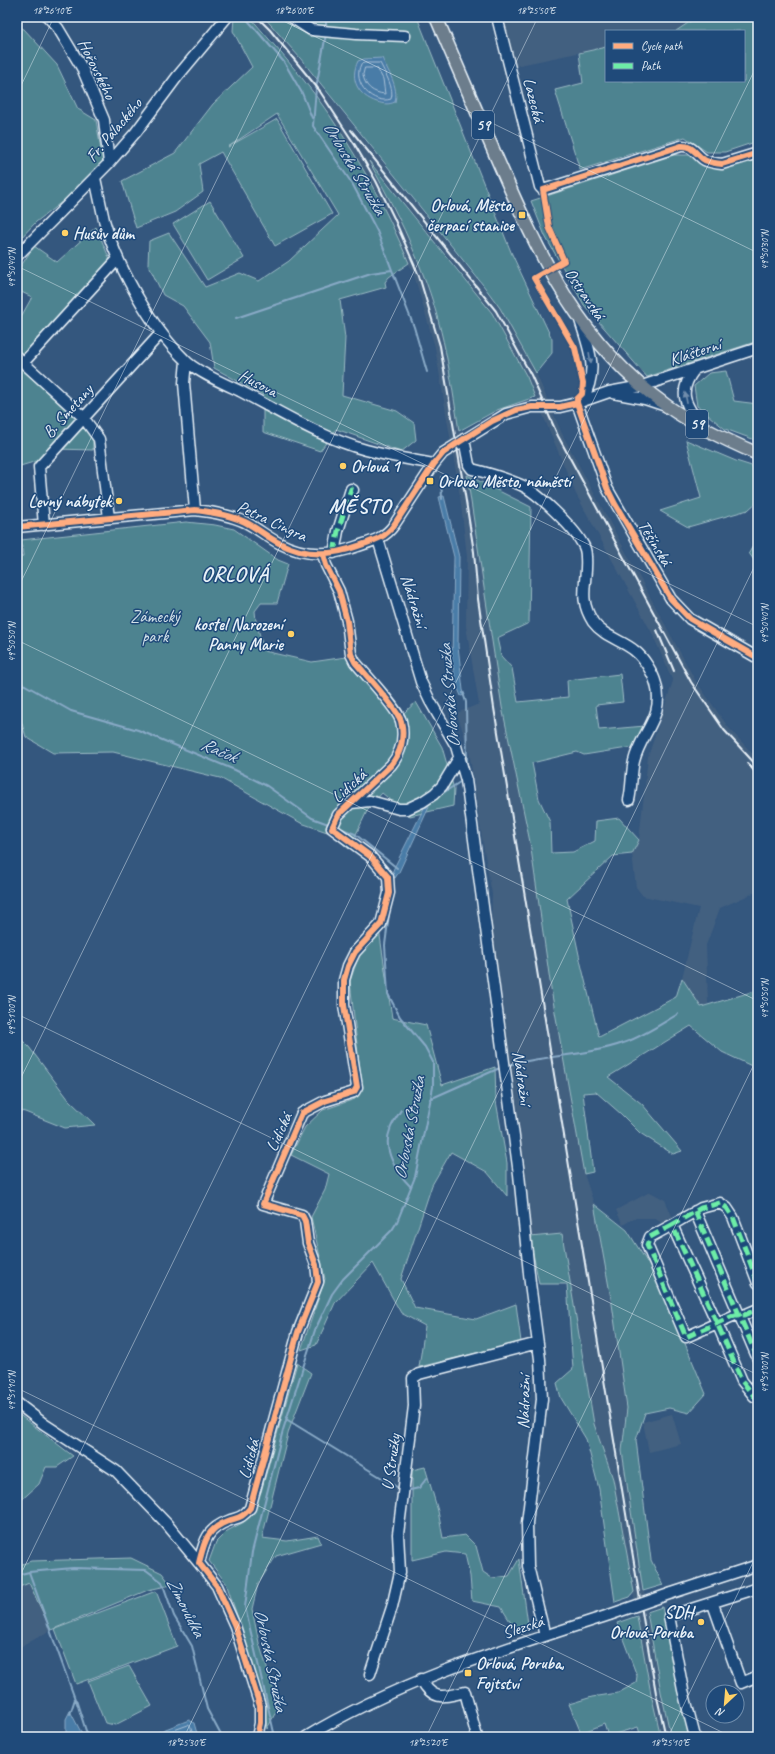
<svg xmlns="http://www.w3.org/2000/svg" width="775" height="1754" font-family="Caveat,sans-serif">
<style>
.built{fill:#436080}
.green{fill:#4e8390;stroke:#9bbac4}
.water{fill:#4a7ba7;stroke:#89aac7}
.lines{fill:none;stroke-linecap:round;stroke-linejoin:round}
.shore{stroke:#a9c2d8;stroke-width:1}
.stream{stroke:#89aac7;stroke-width:2}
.minor-casing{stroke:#e8f1f8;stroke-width:13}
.major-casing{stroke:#e8f1f8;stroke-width:15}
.minor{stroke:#1f4a7a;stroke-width:10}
.major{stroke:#6c7d8c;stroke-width:12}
.rail{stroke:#e8f1f8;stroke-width:2}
.minor-bridge-casing{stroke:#e8f1f8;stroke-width:13;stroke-linecap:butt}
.minor-bridge{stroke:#1f4a7a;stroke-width:10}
.quiet{stroke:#6deda7;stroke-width:5;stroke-dasharray:10 5;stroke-linecap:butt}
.cycleway-casing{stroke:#1f4a7a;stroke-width:8}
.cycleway{stroke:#ffac80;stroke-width:6}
.oneway{fill:#6f8dac}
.ticks{fill:none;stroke:#e8f1f8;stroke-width:1;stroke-opacity:0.45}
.poi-dot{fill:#ffd166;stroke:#1f4a7a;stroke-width:1.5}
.labels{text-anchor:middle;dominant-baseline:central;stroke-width:3;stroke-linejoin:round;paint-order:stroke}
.shield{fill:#1f4a7a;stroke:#acbfd2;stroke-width:1}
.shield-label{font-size:16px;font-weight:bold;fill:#e8f1f8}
.street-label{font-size:17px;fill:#e8f1f8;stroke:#1f4a7a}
.poi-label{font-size:17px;font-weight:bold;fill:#e8f1f8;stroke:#1f4a7a;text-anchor:end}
.park-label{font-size:17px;fill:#d1e0e8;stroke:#1f4a7a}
.water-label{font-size:18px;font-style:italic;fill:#d0dfec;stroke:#1f4a7a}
.district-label{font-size:21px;font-weight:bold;letter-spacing:1px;fill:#e8f1f8;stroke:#1f4a7a}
.neatline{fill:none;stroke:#e8f1f8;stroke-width:1.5}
.ticks-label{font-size:10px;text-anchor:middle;fill:#e8f1f8}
</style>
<rect width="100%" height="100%" fill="#34577e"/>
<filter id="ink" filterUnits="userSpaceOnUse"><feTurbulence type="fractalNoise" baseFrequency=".025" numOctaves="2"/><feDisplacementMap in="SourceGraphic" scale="8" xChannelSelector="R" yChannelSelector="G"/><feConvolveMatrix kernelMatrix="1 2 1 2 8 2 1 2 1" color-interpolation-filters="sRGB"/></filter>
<g filter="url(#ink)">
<path class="built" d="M250,17H264L274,27L500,308L536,373L562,434L695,680L728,727L758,760V891L720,908L706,945L708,1004L701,1007L682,978L699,908L643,896L636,887L632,854L639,840L648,757L673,681L652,633L576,494L527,377L492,314L454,264L371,163L399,215L424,275L445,345L480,552L502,707L530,842L552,995L584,1174L594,1204L612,1304L627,1408L622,1451L650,1629L661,1692L671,1737H661L651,1694L613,1479L594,1424L562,1234L530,1237L522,1162L491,938L492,894L482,839L469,751L457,713L479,704L466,626L467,556L460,496L435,347L415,278L390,220L371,183L350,147L313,90L267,33Z
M504,17H697L676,31H606V47L515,66Z
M650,1192L665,1200L675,1223L667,1226L654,1218H634L623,1225L616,1210Z
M672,1414L681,1444L649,1452L643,1422Z
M29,1583L51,1630L17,1649V1588Z"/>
<path class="green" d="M234,17H250C272,43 296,69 316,96C354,148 384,204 409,263L389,277L385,282L386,287L340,300L345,338L342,395L397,411L414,423L416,440L401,452L336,429L320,451L263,432V395L214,368L210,342L183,306L163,295L148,264L149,241L169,233L205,287L240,273L259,281L289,261L338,215L277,114L228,147L277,119L332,214L275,246L221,152L199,164L203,192L175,212L136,228L122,181L175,153L213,104L252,67L233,31Z
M264,17H323L331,19V17H417L511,252L552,339V353L536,373L500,308L483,285L300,58Z
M697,17H758V141L725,152H707L685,137L580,170L555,90L583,83L579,53L606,47V81H744V31H676Z
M17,26L24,29L57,65L78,109L96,120L103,162L77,190L36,222L17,242Z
M674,155H690L703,166L723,168L758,157V341L647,377L584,305L545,236L531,201Z
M369,161L492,313L527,377L535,397L497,410L459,431C451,378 443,324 423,274C408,234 389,198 369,161Z
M210,201L244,258L207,280L173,224Z
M96,227L110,260L23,357L17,352V324L32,297L17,290V272L34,246L57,262Z
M17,365L82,425L93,441V450L55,449L37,461L17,467Z
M726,371L734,401L758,404V441L725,429L697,406L694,386L709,373Z
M686,440L736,461L758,468V501L748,510L688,527L660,511L701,498Z
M467,475L531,507L529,623L497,638L501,656L512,668L518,702L568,697L567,680L620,674L623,702L596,705L599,730L645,726L634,747L584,755L577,752L532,763L539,799L550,822L551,853L573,852L595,841L596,821L619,818L639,840L632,854L613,856L567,899L581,964L599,1037L676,997L682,978L701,1007L758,990V1069L722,1052L691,1026L608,1077L642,1104L682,1151L673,1154L640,1133L621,1114L596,1092L583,1093L593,1172L584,1174L552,995L530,842L502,707Z
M186,522L215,525L234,529L278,560L288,564L277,603H261L255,611L256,621L264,651L312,662L346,657L396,720L416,702L442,747L454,789L453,806L410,816L382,793L368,809L349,849L330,833L301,823L220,778L113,752L53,753L26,737L17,707V559L23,556L21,540Z
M758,537V566L749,553Z
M379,929L392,1018L426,1025L442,1085L495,1067L496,1101L507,1163V1196L487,1172L451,1152L432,1185L401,1279L415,1308L476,1319L516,1304L521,1342L419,1367L425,1326L401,1313L373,1263L335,1303L316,1345L301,1350L325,1279L311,1217L325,1190L329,1174L291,1155L305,1127L323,1110L355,1099L361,1081L350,981L358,958Z
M17,1035L29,1047L69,1100L95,1125L65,1128L25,1112L17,1110Z
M594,1204L627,1230L659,1281L706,1394L689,1413L669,1408L645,1413L636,1440L651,1560L663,1585L643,1591L622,1451L627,1408L612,1304Z
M562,1234L594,1424L613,1479L634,1592L630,1597L615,1602L599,1489L586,1439L561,1398L557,1383L573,1369L567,1284H539L530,1237Z
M297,1363L311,1373L289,1430L262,1538L287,1541L318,1536L321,1543L276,1556L258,1584L252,1609L259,1643L279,1706L267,1729L264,1708L242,1630L226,1583L209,1561L216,1542L227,1531L244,1522L261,1492Z
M17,1413L73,1456L57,1467H46L39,1484L17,1504Z
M425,1467L438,1511L443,1538L465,1535L476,1546L483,1572L492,1578L509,1576L519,1559L528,1624L518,1634L501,1607L472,1601L470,1576L465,1554L446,1552L412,1560V1470Z
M131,1558L162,1573L171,1585L148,1590L51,1630L29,1583L17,1588V1566L31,1561Z
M156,1591L177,1646L76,1684L55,1629Z
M662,1607L681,1701L690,1737H671L661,1692L647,1612Z
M637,1616L651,1694L661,1737H641L638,1727L608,1736L604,1724L581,1733L569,1704L592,1697L618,1693L636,1683L637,1676L617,1623Z
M129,1666L152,1706L115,1725L105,1723L88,1681Z"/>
<path class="water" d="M382,58C388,71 399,87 395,102C388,105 384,104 377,102C358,96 349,79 358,61L364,59Z
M444,496L459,557L458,646L463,690L465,695L461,696L456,684L452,660L454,557L439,497Z
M425,806L429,807L399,872L395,878L391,876L394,868Z
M70,1711L82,1734L83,1737H66V1719Z
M189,1720L194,1723L198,1737H145Z"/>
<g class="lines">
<path class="shore" d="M365,63H380C385,73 395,89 391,99C374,105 351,84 361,64Z
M365,68H377L383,79L385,94C373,93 365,87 363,75Z
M155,1737L188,1725L190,1726L194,1737"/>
<path class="stream" d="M245,17L284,62L302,93L312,118
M326,28V17
M326,34L316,88L313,126L353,185L377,231L414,327L427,372
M236,318L371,273L392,270
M441,477L442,499
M17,683L25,685L71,711L138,730L235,770L267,786L312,818L331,825
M463,693L466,702L467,766
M440,795L463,780
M426,807L435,799
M340,828L355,834L397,868
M508,1065C547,1055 588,1056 626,1042C645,1035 661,1024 678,1014
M430,1099L502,1067
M401,1110C397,1117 392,1123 390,1130C382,1150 397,1173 411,1187
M286,1419L400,1489
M406,1491L419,1488L427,1478
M29,1572L75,1699L70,1714
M17,1575L29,1572L73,1568L146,1570L162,1582L174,1616L192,1646L207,1709L222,1737
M76,1700L88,1737
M275,1737L245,1607L252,1552L283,1430L315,1330L332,1294L343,1279L392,1230L397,1222L415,1177L433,1087V1062L425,1047L400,1017L388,994L385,945L389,914"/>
<g class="minor-casing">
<path id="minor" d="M48,17L58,28L82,68L104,120L109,163
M291,17L311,30L356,34L405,36
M497,17L540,187L543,190L681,146C692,145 695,153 703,159C708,163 716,163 722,164L758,153
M95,178C98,192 101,206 104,220C117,266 150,326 185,360C195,371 225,384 240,391C280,412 322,438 366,450C388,456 412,460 434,464
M17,256L109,163L136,132L177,77L227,17
M580,320C590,352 599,370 582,401
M17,357L83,417L99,439L109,518
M186,361L184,383L195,510
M23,363L118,259
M695,369C677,392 685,404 700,425
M613,393L645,399L663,405
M577,403L607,488L671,599L690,619L758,658
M464,439L469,465L472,469C488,473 505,478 521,485C537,492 573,527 582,543C585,547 586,553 586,557C588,583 577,597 593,622C604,637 622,640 635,651C644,658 653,673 656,684C665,717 641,732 634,761C631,774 632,787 629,800
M44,525L39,467L161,333
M17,527L195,510C212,512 230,515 245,522C257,528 267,537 279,543C305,557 331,556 358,546C373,541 385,538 394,525L434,464L443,453L506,414L532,407H560L577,403L609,392L642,386L758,348
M378,539L421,682L430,701L456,746L466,780L519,1174L530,1283L540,1359L542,1399L527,1523L528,1566L545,1636
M334,553L338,531L351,489L353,490
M351,803L370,801L399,809H407L422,802L434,794L442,786L460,756
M695,1211L758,1359
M672,1225L650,1237L647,1245L686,1337L735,1315H744L758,1309
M758,1283L733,1217L727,1208L720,1203L701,1208L672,1225L717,1323L742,1381L754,1396L758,1394
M17,1403L44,1424L116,1471L166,1523L199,1563
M672,1593L758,1565
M713,1604L741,1683L758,1676
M370,1674L392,1607L400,1572L398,1534L414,1406L413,1378L419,1374L538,1343
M421,1679C433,1702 444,1697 465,1692L477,1737
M257,1737L260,1723V1706L235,1626L217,1586L199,1563C204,1543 206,1529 228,1521C239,1517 242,1518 250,1508L298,1332L318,1282L316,1265L308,1243L305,1221L302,1215L263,1204L302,1113L325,1101L354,1092L357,1087L344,1005V980L348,966L355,952L381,924L389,893L388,877L370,856L332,828L338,815L391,765C401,753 405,737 401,721C397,708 365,674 355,662L351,654L347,621L339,591L326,565L323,554
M306,1737C400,1680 505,1649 609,1615
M695,1737L683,1690L669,1616L758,1588"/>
</g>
<g class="major-casing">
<path id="major" d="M436,17C457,65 477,113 498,161C540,257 579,343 667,406C694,425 728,441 758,454"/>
</g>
<use href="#minor" class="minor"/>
<use href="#major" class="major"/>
<path class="rail" d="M257,17L270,30L320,91
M317,87L355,145L376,181L394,218L419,276L440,346L465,495L474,552L478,599L494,708L645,1630L656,1693L666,1737
M351,130L496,311L531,375L558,436L691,682L724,730L758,767
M657,630L674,671
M747,763L758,775"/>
<g class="minor-bridge-casing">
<path id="minor-bridge" d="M609,1615L672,1593"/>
</g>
<use href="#minor-bridge" class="minor-bridge"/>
<path class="quiet" d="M334,553L338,531L351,489L353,490
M695,1211L758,1359
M672,1225L650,1237L647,1245L686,1337L735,1315H744L758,1309
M758,1283L733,1217L727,1208L720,1203L701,1208L672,1225L717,1323L742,1381L754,1396L758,1394"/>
<g class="cycleway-casing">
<path id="cycleway" d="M758,153L722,164C716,163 708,163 703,159C695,153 692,145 681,146L543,190L549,227L564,261L534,278L575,348L583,383L582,394L577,399V403L607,488L615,504L671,599L690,619L758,658
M17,527L195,510C212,512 230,515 245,522C257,528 267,537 279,543C305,557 331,556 358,546C373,541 385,538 394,525L434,464L443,453L456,444L492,421L516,410L532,407H560L577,403
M257,1737L260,1723V1706L235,1626L217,1586L199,1563C204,1543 206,1529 228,1521C239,1517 242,1518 250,1508L298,1332L318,1282L316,1265L308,1243L305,1221L302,1215L263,1204L302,1113L325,1101L354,1092L357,1087L344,1005V980L348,966L355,952L381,924L389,893L388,877L370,856L332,828L338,815L391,765C401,753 405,737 401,721C397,708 365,674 355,662L351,654L347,621L339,591L326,565L323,554"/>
</g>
<use href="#cycleway" class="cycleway"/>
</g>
<defs><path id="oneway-solid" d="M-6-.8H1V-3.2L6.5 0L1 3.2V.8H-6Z"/></defs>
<g class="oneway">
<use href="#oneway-solid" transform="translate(590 358) rotate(81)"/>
<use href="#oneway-solid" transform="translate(686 398) rotate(-101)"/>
</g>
</g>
<path class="ticks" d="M275,17L758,253M17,94L54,17M17,266L758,627M17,590L296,17M17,640L758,1001M17,1014L758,1375M17,1086L538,17M17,1388L732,1737M17,1582L758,63M184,1737L758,559M426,1737L758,1056M668,1737L758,1552"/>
<g class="poi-dot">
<rect x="518" y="211" width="8" height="8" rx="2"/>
<circle cx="65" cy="233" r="4"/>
<circle cx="343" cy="466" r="4"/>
<rect x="426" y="477" width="8" height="8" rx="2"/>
<circle cx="119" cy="501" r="4"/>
<circle cx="291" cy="634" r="4"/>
<circle cx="701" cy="1622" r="4"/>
<rect x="464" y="1669" width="8" height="8" rx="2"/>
</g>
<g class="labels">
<g class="shield">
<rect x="472" y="111" width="22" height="28" rx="3"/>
<rect x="686" y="410" width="22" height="28" rx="3"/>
</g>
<g class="shield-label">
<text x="483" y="125">59</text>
<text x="697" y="424">59</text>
</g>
<g class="street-label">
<text transform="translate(97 69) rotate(64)">Hořovského</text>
<text transform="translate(534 100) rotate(76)">Lazecká</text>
<text transform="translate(114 130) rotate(-50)">Fr. Palackého</text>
<text transform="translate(585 294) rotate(56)">Ostravská</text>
<text transform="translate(695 352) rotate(-18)">Klášterní</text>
<text transform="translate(258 383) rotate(27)">Husova</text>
<text transform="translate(68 411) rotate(-48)">B. Smetany</text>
<text transform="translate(272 521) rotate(25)">Petra Cingra</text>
<text transform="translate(655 543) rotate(59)">Těšínská</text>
<text transform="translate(414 601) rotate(73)">Nádražní</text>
<text transform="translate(349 786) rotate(-43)">Lidická</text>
<text transform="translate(522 1078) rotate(82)">Nádražní</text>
<text transform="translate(279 1132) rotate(-65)">Lidická</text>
<text transform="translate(524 1402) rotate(-88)">Nádražní</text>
<text transform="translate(249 1459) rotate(-75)">Lidická</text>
<text transform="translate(391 1462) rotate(-82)">U Stružky</text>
<text transform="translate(523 1627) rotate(-18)">Slezská</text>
</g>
<g class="poi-label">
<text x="514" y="205">Orlová, Město,<tspan x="514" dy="20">čerpací stanice</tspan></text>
<text x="73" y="233" text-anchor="start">Husův dům</text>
<text x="351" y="466" text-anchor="start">Orlová 1</text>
<text x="438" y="481" text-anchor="start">Orlová, Město, náměstí</text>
<text x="111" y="501">Levný nábytek</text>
<text x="283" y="624">kostel Narození<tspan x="283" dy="20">Panny Marie</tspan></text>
<text x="693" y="1612">SDH<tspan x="693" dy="20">Orlová-Poruba</tspan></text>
<text x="476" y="1663" text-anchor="start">Orlová, Poruba,<tspan x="476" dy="20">Fojtství</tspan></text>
</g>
<g class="park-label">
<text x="155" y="616">Zámecký<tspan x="155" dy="20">park</tspan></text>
</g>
<g class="water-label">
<text transform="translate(355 168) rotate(59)">Orlovská Stružka</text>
<text transform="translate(449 696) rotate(-95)">Orlovská Stružka</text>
<text transform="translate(219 750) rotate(23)">Račok</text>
<text transform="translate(409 1128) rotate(-79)">Orlovská Stružka</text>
<text transform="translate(186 1607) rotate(63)">Zimovůdka</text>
<text transform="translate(271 1660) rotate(78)">Orlovská Stružka</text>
</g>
<g class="district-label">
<text x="360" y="506">MĚSTO</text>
<text x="235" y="574">ORLOVÁ</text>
</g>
</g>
<rect width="775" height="1754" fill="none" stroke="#1f4a7a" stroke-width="44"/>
<rect x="605" y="30" width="140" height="52" fill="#1f4a7a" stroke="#6f8dac"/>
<rect x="613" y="43" width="20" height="6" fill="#ffac80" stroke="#6f8dac"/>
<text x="641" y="50" font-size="12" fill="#e8f1f8">Cycle path</text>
<rect x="613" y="63" width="20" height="6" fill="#6deda7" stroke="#6f8dac"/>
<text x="641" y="70" font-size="12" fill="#e8f1f8">Path</text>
<g transform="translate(725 1704) rotate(206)"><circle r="19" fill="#1f4a7a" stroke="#6f8dac"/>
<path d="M0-3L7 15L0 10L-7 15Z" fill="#ffd166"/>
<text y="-6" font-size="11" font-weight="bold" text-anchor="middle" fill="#e8f1f8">N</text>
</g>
<rect x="22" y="22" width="731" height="1710" class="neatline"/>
<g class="ticks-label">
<text x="52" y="14">18°26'10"E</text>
<text x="294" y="14">18°26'00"E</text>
<text x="536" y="14">18°25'50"E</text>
<text transform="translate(764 250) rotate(-90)" y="4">49°50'30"N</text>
<text transform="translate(11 268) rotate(-90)" y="4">49°50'40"N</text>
<text transform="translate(764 624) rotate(-90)" y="4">49°50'40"N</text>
<text transform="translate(11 642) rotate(-90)" y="4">49°50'50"N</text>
<text transform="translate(764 999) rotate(-90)" y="4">49°50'50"N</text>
<text transform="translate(11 1016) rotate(-90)" y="4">49°51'00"N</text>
<text transform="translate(764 1373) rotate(-90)" y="4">49°51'00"N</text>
<text transform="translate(11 1391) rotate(-90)" y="4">49°51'10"N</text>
<text x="186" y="1746">18°25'30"E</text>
<text x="428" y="1746">18°25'20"E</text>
<text x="670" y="1746">18°25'10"E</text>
</g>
</svg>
